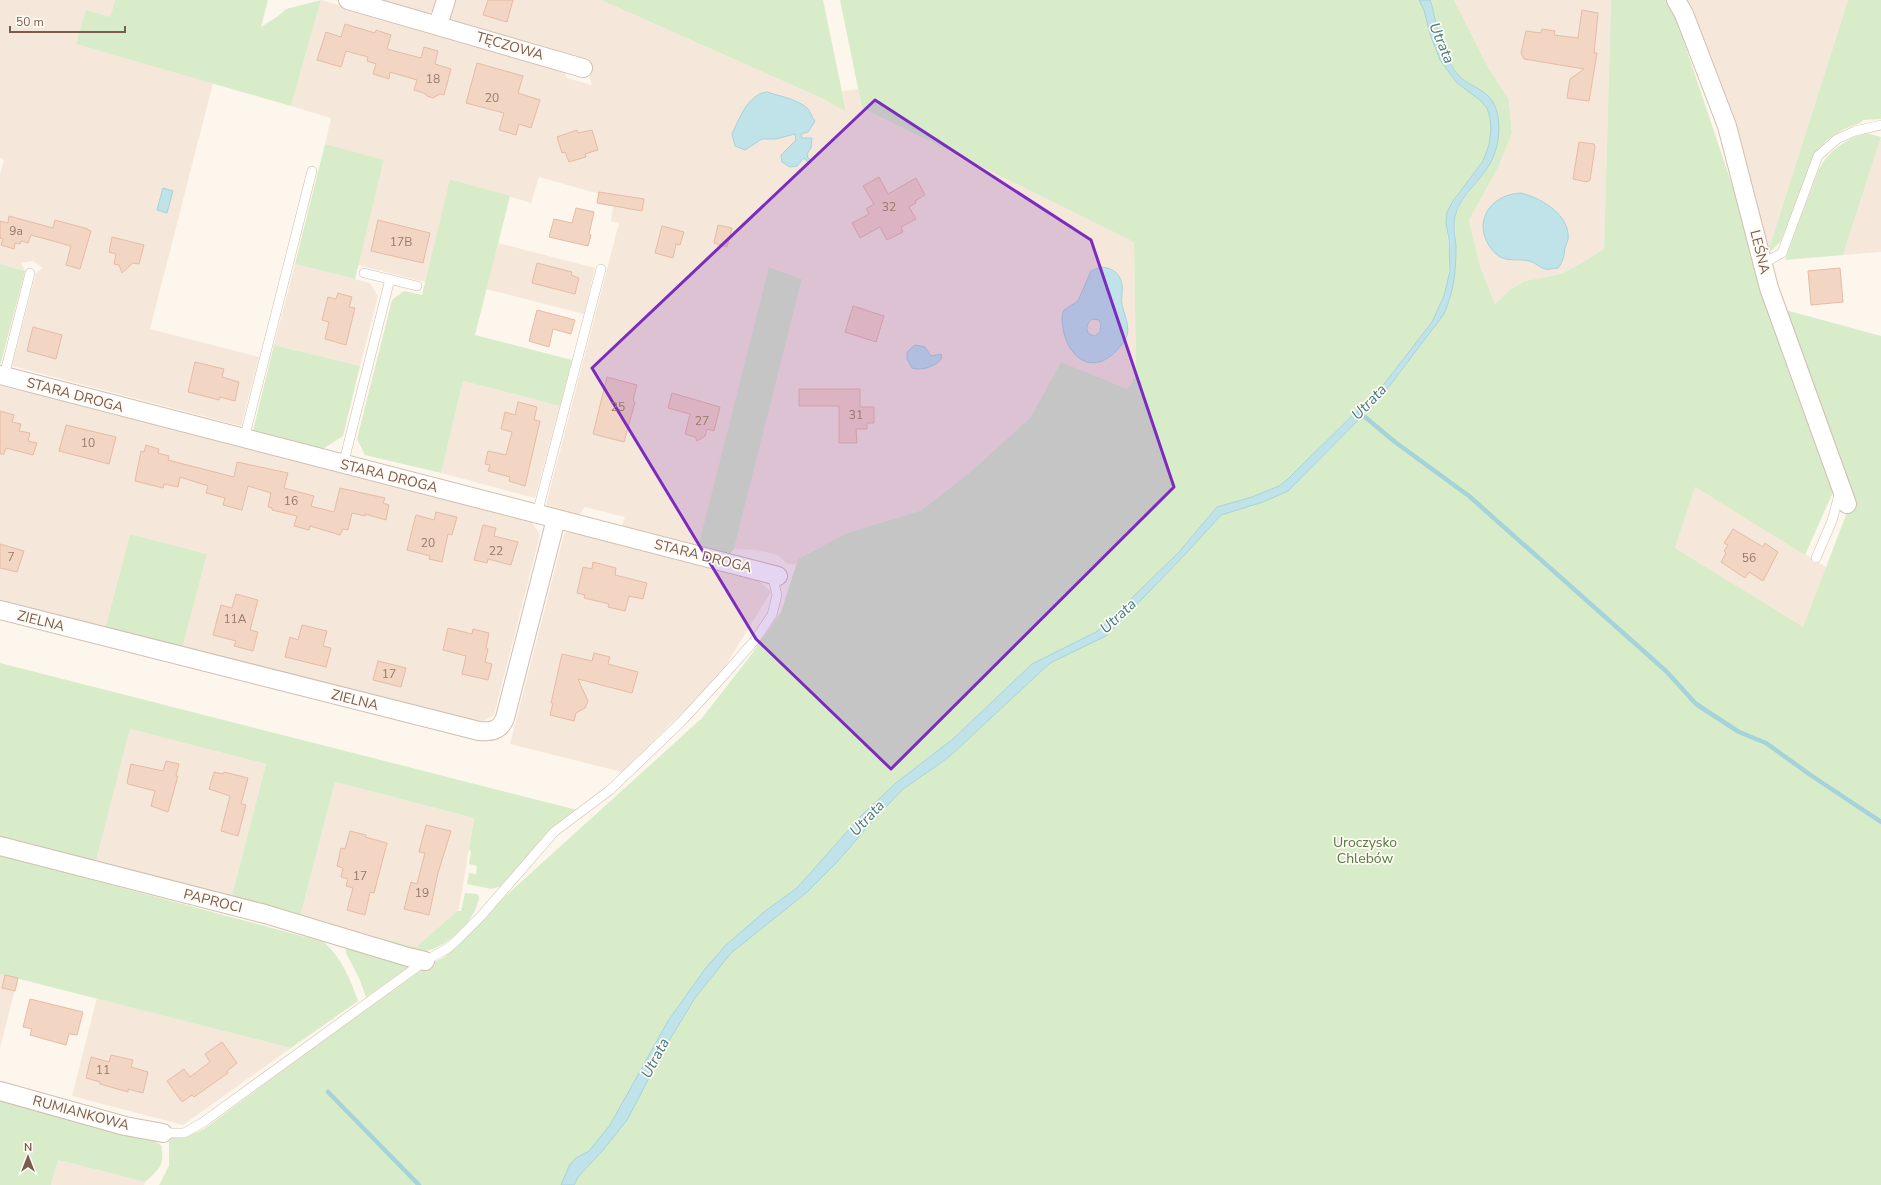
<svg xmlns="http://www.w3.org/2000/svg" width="1881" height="1185" font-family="'Nunito Sans',sans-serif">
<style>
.residential{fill:#f5e8da}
.green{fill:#d8ecc9}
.water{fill:#bfe3e8;stroke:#a5d3da;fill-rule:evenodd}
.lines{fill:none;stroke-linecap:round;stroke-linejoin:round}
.stream{stroke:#a5d3da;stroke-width:4.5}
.building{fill:#f3d5c3;stroke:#e6bba3}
.service-casing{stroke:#d1beb0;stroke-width:10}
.minor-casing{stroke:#d1beb0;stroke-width:20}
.service{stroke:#fff;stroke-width:9}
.minor{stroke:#fff;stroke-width:18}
.marked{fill:#7b2cbf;fill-opacity:0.2;stroke:#7b2cbf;stroke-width:3;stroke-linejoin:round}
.labels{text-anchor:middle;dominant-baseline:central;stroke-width:3.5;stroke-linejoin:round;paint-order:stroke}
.number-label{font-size:12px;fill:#987a6a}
.street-label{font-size:14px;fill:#7a5c4d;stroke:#fffaf3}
.park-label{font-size:14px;fill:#537a41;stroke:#fffaf3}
.water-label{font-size:15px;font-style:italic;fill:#437c86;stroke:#fffaf3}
</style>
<rect width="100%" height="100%" fill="#fdf6ec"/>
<path class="residential" d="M0,0H115L110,17L76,44L213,83L150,329L259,357L241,426L12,366L36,273L43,268L33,261L21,263L25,271L0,264V174L4,160L0,158Z
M321,0L563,69L567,78L592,85L584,59L448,22L454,0H601L828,101L833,105L846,110L842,91L858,89L862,108L1134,242L1136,376L1127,390L1061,362L1030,418L970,472L922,510L847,533L798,559L795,565L786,563L778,555L756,550L734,549L802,279L770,267L698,548L655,536L654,533L648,532L621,528L625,517L585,507L579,515L545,509L619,223L611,221L614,198L539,177L531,203L451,179L425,282L358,265L384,161L325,144L331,118L291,106Z
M372,0H439L437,9L424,15Z
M1454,0H1611L1604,249L1585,261L1561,274L1525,281L1511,289L1495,304L1480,266L1469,220L1498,168L1512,133L1509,100L1488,67Z
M1685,0H1848L1767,255Z
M1881,137V252L1843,255Z
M498,243L595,268L584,314L486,289Z
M295,264L370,283L378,296L360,366L274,345Z
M463,381L560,406L535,498L441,473Z
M0,386L63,400L531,521L540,535L494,715L480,723L182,649L207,554L130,534L105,629L0,603Z
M1695,487L1826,567L1803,628L1675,548Z
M571,529L756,578L771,592L722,671L703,692L622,772L510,744L564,534Z
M130,729L266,764L231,899L95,865Z
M335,782L474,818L459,909L416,947L300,917Z
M0,974L18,978L0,1048Z
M97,998L291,1048L183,1125L72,1096Z
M58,1160L145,1182L144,1185H51Z"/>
<path class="green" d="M115,0H268L261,27L278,16L286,9L321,0L291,106L76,44L86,10L110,17Z
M601,0H823L846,111L833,105L828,101Z
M840,0H1419L1424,10L1430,34L1440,60L1457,83L1480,100L1487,108L1490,118L1491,129L1489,145L1483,161L1453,201L1446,223L1450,259L1448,283L1444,296L1432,322L1385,383L1287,480L1279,486L1252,497L1217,507L1179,552L1105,624L1096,632L1032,664L953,739L897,782L861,816L797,888L764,912L725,946L705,969L668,1021L610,1125L589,1151L576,1158L561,1185H159L169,1166V1141L171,1138L189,1136L204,1129L369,1007L428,965L443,958L458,945L499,902L702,718L751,655L781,612L798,559L847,533L922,510L970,472L1030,418L1061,362L1127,389L1136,376L1134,242L862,108Z
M1430,0H1454L1488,67L1509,100L1512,133L1498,168L1469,220L1480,266L1495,304L1511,289L1525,281L1561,274L1585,261L1604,249L1611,0H1670L1834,490L1805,555L1695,487L1675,548L1803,627L1851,502L1782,309L1881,336V1185H574L578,1177L603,1150L695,998L731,953L806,893L838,861L870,824L902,790L949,757L1050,663L1106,636L1179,561L1221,515L1263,502L1288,491L1381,397L1444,314L1450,300L1456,261L1455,217L1461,202L1487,169L1494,155L1498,127L1497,114L1472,85L1460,77L1455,71L1444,48Z
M1848,0H1881V119L1863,120L1860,123L1844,129L1827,140L1815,153L1781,241L1767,255Z
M1866,133L1881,137L1843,255L1785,260L1818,171C1828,151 1844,140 1866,133Z
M325,144L384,160L355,279L295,264Z
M450,179L510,196L475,335L572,360L560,406L463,381L441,473L365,455L357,439L392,300L404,291L422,295Z
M0,264L25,271L0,366Z
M769,267L802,279L734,549L729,555L698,547Z
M274,345L360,366L343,436L318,452L252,435Z
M130,534L207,554L182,649L105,629Z
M0,663L577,810L502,886L491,889L467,884L469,873L476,874L477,866L469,864L471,851L469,850L474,818L335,782L300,917L231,899L266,764L130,729L95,865L0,841Z
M0,855L324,942C342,959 350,978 358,1001L291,1048L0,974Z
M465,893L477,894L479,897C477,921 443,951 420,952C409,953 384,944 372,941L373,936L416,947L457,911H461Z
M346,946L414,964L366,997L359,978L346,953Z
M0,1096L149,1138L161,1145C165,1166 160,1168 145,1182L58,1160L51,1185H0Z"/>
<path class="water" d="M1419,0H1430C1433,7 1434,16 1436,23C1440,39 1446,58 1455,71C1463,83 1477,86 1487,95C1502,108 1501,137 1494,155C1486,178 1461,192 1455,216C1453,226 1455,236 1456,246C1456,271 1454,292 1444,314L1381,397L1288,491L1263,502L1221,515L1179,561L1106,636L1050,663L949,757L902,790L870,824L838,861L806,893L731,953L695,998L667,1044L627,1120L603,1150L578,1177L574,1185H561L570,1164L576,1158L589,1151L610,1125L668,1021L705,969L725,946L764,912L797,888L861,816L897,782L953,739L1032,664L1096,632L1105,624L1179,552L1217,507L1252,497L1279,486L1287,480L1385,383L1432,322L1444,296L1450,271L1449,240L1446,223L1447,212L1453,201L1483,161L1489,145L1491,129L1490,118L1487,108L1480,100L1457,83L1440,60L1430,34L1424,10Z
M767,92C779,96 797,99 807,108C811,111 811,117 815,121L808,132L801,134L802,138H812L811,148L807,154L808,158L812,161L809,164L804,158L797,166L790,167L782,162L781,155L796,140L795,134L776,139H762L745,150L735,146L732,134C739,119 748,94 767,92Z
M163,188L173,191L167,213L157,210Z
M1521,193C1541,198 1571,215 1568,240C1567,242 1566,245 1565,248C1564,256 1563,262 1558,268C1554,268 1549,270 1545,269C1540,268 1535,262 1529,261C1518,258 1506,263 1496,254C1470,228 1486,195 1521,193Z
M1101,267C1117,268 1124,279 1122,294C1119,309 1131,321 1127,336C1124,343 1119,348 1114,353C1090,376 1067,355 1063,328C1062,322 1061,316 1064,310L1078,301L1091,271ZM1092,319L1099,320L1101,324L1100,332L1095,336L1089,334C1085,329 1087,323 1092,319Z
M915,345L925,347L931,356L941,354L942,358C936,367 921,371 912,368L907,359V352Z"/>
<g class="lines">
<path class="stream" d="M1359,412L1395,442L1469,496L1666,671L1696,704L1739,732L1766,743L1809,774L1881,822
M328,1092L419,1185"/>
</g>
<path class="building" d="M488,0H513L507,22L483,15Z
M1582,10L1598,13L1594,53H1597L1589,101L1567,98L1570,79L1584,69L1524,59L1521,53L1526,31L1541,33L1542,29L1555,31L1554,35L1578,38Z
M345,24L375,33L376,30L391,35L387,49L421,58L424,47L438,51L435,64L451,69L444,95L440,94L433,98L427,96L424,93L414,90L417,80L390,72L389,79L373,74L376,64L367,61L368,57L346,51L341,67L317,60L326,32L341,37Z
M477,63L523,76L518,93L540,100L531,128L519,124L516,135L499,130L504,113L466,103Z
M577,130L578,133L592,130L598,150L585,154L586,157L569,162L565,152L562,153L557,137Z
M1579,142L1594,144L1595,147L1590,180L1587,182L1573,179Z
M879,177L888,194L916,178L925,195L915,201L916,203L909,207L916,219L901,227L903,232L887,240L880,227L860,238L852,223L869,214L866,209L874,204L863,186Z
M599,192L644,199L642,211L597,203Z
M576,208L594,212L589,234L591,235L588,246L549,237L554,219L572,223Z
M9,216L53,228L55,220L88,229V230L91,231L80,269L66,265L71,246L31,235L28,243L21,241L20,244L15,243L14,249L1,245L3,239L0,238V221L8,223Z
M378,220L430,233L423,263L371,251Z
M718,225L732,228L727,247L714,243Z
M662,226L684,232L680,245L676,244L673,258L655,253Z
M112,237L144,245L139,264L133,263L122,273L119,265L114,264L116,254L109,252Z
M537,263L572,272L571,275L579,278L575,294L532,283Z
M1840,268L1843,302L1811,305L1808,271Z
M338,293L352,297L349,307L355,308L346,345L325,339L329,322L322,320L328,297L336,299Z
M853,306L884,316L876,342L845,332Z
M537,310L575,320L571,334L553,329L549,347L529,341Z
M33,327L62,335L56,359L27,351Z
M195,362L224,369L222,377L239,382L235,401L220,397L219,400L188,392Z
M607,377L637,385L633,400L635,402L624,442L593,434Z
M799,389H860V407H874V423H867V429H856L857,443H839V406H799Z
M672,393L720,407L714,431L707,429L705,436L697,441L695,437L685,434L690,414L668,408Z
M518,402L537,407L534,420L540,421L525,486L509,481L510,477L488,471L490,465L485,464L488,451L506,455L512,432L501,429L505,412L515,415Z
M0,411L14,415L12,422L21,424L19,431L30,433L28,441L37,443L33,455L6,448L4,454H0Z
M66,425L116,437L109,464L59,451Z
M146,445L159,449L158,453L169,456L168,460L234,477L237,462L288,473L284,488L314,496L311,506L334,512L340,488L385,498L383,503L389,505L386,520L365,514V516L352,513L348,530L343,529L340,535L310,526L309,530L294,526L297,516L272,510V508L268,507L271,493L248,486L242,510L223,505L225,498L206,493L208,486L180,477L178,487L164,484L163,488L135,481L141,451L144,452Z
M436,512L457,517L452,535L448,534L442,562L429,559L430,556L407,550L416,515L434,520Z
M483,525L496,528L494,536L518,542L511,565L488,559L487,563L474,560Z
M1733,529L1763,547L1765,543L1778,552L1763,581L1749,572L1745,578L1721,562L1726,553L1724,551L1728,545L1724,543Z
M0,544L24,551L17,572L0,568Z
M593,562L616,568L615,575L647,583L643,599L629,596L625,611L608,607L609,604L584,598L585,595L577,593L583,567L592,569Z
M236,594L258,600L250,630L258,632L253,651L234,646L236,641L213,635L221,605L232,608Z
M302,625L327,631L323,646L331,648L326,667L285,657L290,637L298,640Z
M448,628L472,634L473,629L489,633L486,648L488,649L485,662L492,664L488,680L462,674L466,656L443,650Z
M594,653L610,657L608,664L638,672L632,693L578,679L588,701L585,708L576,713L574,721L550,715L553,703H551L562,654L592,661Z
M378,661L406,668L401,687L373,680Z
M166,761L179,764L176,776H178L168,812L151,806L155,791L128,784L127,782L131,764L163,771Z
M214,772L223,774L224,772L248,778L241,804L246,805L238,836L221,831L230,796L209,789Z
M426,825L451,831L438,873L429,915L404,909L411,882L417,884L421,868L425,853L419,852Z
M350,831L366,835L365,837L387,843L374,893L370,892L365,915L347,910L353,888L346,886L348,879L341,877L343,868L337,866L341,848L345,849Z
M5,975L18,978L15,991L2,988Z
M30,999L83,1012L77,1035L69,1034L66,1045L30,1035L32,1029L23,1027Z
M222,1042L237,1063L227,1071L228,1073L194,1097L192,1095L182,1102L167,1081L184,1069L190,1077L210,1062L205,1054Z
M111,1055L133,1060L131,1067L148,1072L143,1093L128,1089V1092L100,1084V1082L86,1078L91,1057L109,1062Z"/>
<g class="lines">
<g class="service-casing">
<path id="service" d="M1762,261L1771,259L1782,253L1818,156L1837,139L1855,131L1881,125
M364,273L417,286
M4,376L30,273
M244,439L312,171
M343,465L390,279
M537,514L601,269
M1816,558L1832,521L1840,491
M163,1133H184L202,1123L425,961L448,948L456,941L482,915L554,832L610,790L681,722L726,673L755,640L772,615L777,595L772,574"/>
</g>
<g class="minor-casing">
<path id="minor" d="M348,0L583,68
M1676,0L1684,14L1727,126L1769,288L1847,504
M438,25L446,0
M0,375L778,576
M0,610L479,731C491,732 500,731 505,718L556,519
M0,846L265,914L408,957L425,961
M0,1091L125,1126L163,1133"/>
</g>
<use href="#service" class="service"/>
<use href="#minor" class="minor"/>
</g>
<path class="marked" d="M875,100L1091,240L1174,487L891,769L756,639L592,368Z"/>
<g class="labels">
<g class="number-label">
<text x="433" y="79">18</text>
<text x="492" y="98">20</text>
<text x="889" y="207">32</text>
<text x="16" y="231">9a</text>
<text x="401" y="242">17B</text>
<text x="618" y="407">25</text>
<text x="856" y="415">31</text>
<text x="702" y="421">27</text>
<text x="88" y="443">10</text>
<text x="291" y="501">16</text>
<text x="428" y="543">20</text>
<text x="496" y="551">22</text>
<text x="11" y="557">7</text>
<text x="1749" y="558">56</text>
<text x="235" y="619">11A</text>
<text x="389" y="674">17</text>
<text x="360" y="876">17</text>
<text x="422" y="893">19</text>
<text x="103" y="1070">11</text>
</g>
<g class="street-label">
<text transform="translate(510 46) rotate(16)">TĘCZOWA</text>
<text transform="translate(1760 252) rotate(76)">LEŚNA</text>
<text transform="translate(75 395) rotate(15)">STARA DROGA</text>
<text transform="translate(389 476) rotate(14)">STARA DROGA</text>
<text transform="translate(703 556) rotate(14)">STARA DROGA</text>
<text transform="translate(41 621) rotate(14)">ZIELNA</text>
<text transform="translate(355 700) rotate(14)">ZIELNA</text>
<text transform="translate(213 901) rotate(14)">PAPROCI</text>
<text transform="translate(81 1113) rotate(15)">RUMIANKOWA</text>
</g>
<g class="park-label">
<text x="1365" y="842">Uroczysko<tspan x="1365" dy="16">Chlebów</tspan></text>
</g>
<g class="water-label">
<text transform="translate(1442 43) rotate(67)">Utrata</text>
<text transform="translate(1369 402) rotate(-46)">Utrata</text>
<text transform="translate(1118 616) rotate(-43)">Utrata</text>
<text transform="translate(867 818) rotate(-47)">Utrata</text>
<text transform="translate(655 1058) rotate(-62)">Utrata</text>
</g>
</g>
<g transform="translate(28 1157)" stroke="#fffaf3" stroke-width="3" paint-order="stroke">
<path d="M0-3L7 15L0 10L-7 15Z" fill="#7a5c4d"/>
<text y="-6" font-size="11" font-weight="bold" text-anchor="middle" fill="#7a5c4d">N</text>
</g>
<path d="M10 26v6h115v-6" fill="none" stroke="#7a5c4d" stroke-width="2"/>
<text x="16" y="26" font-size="12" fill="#7a5c4d" stroke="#fffaf3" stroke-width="3" paint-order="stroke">50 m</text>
</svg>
